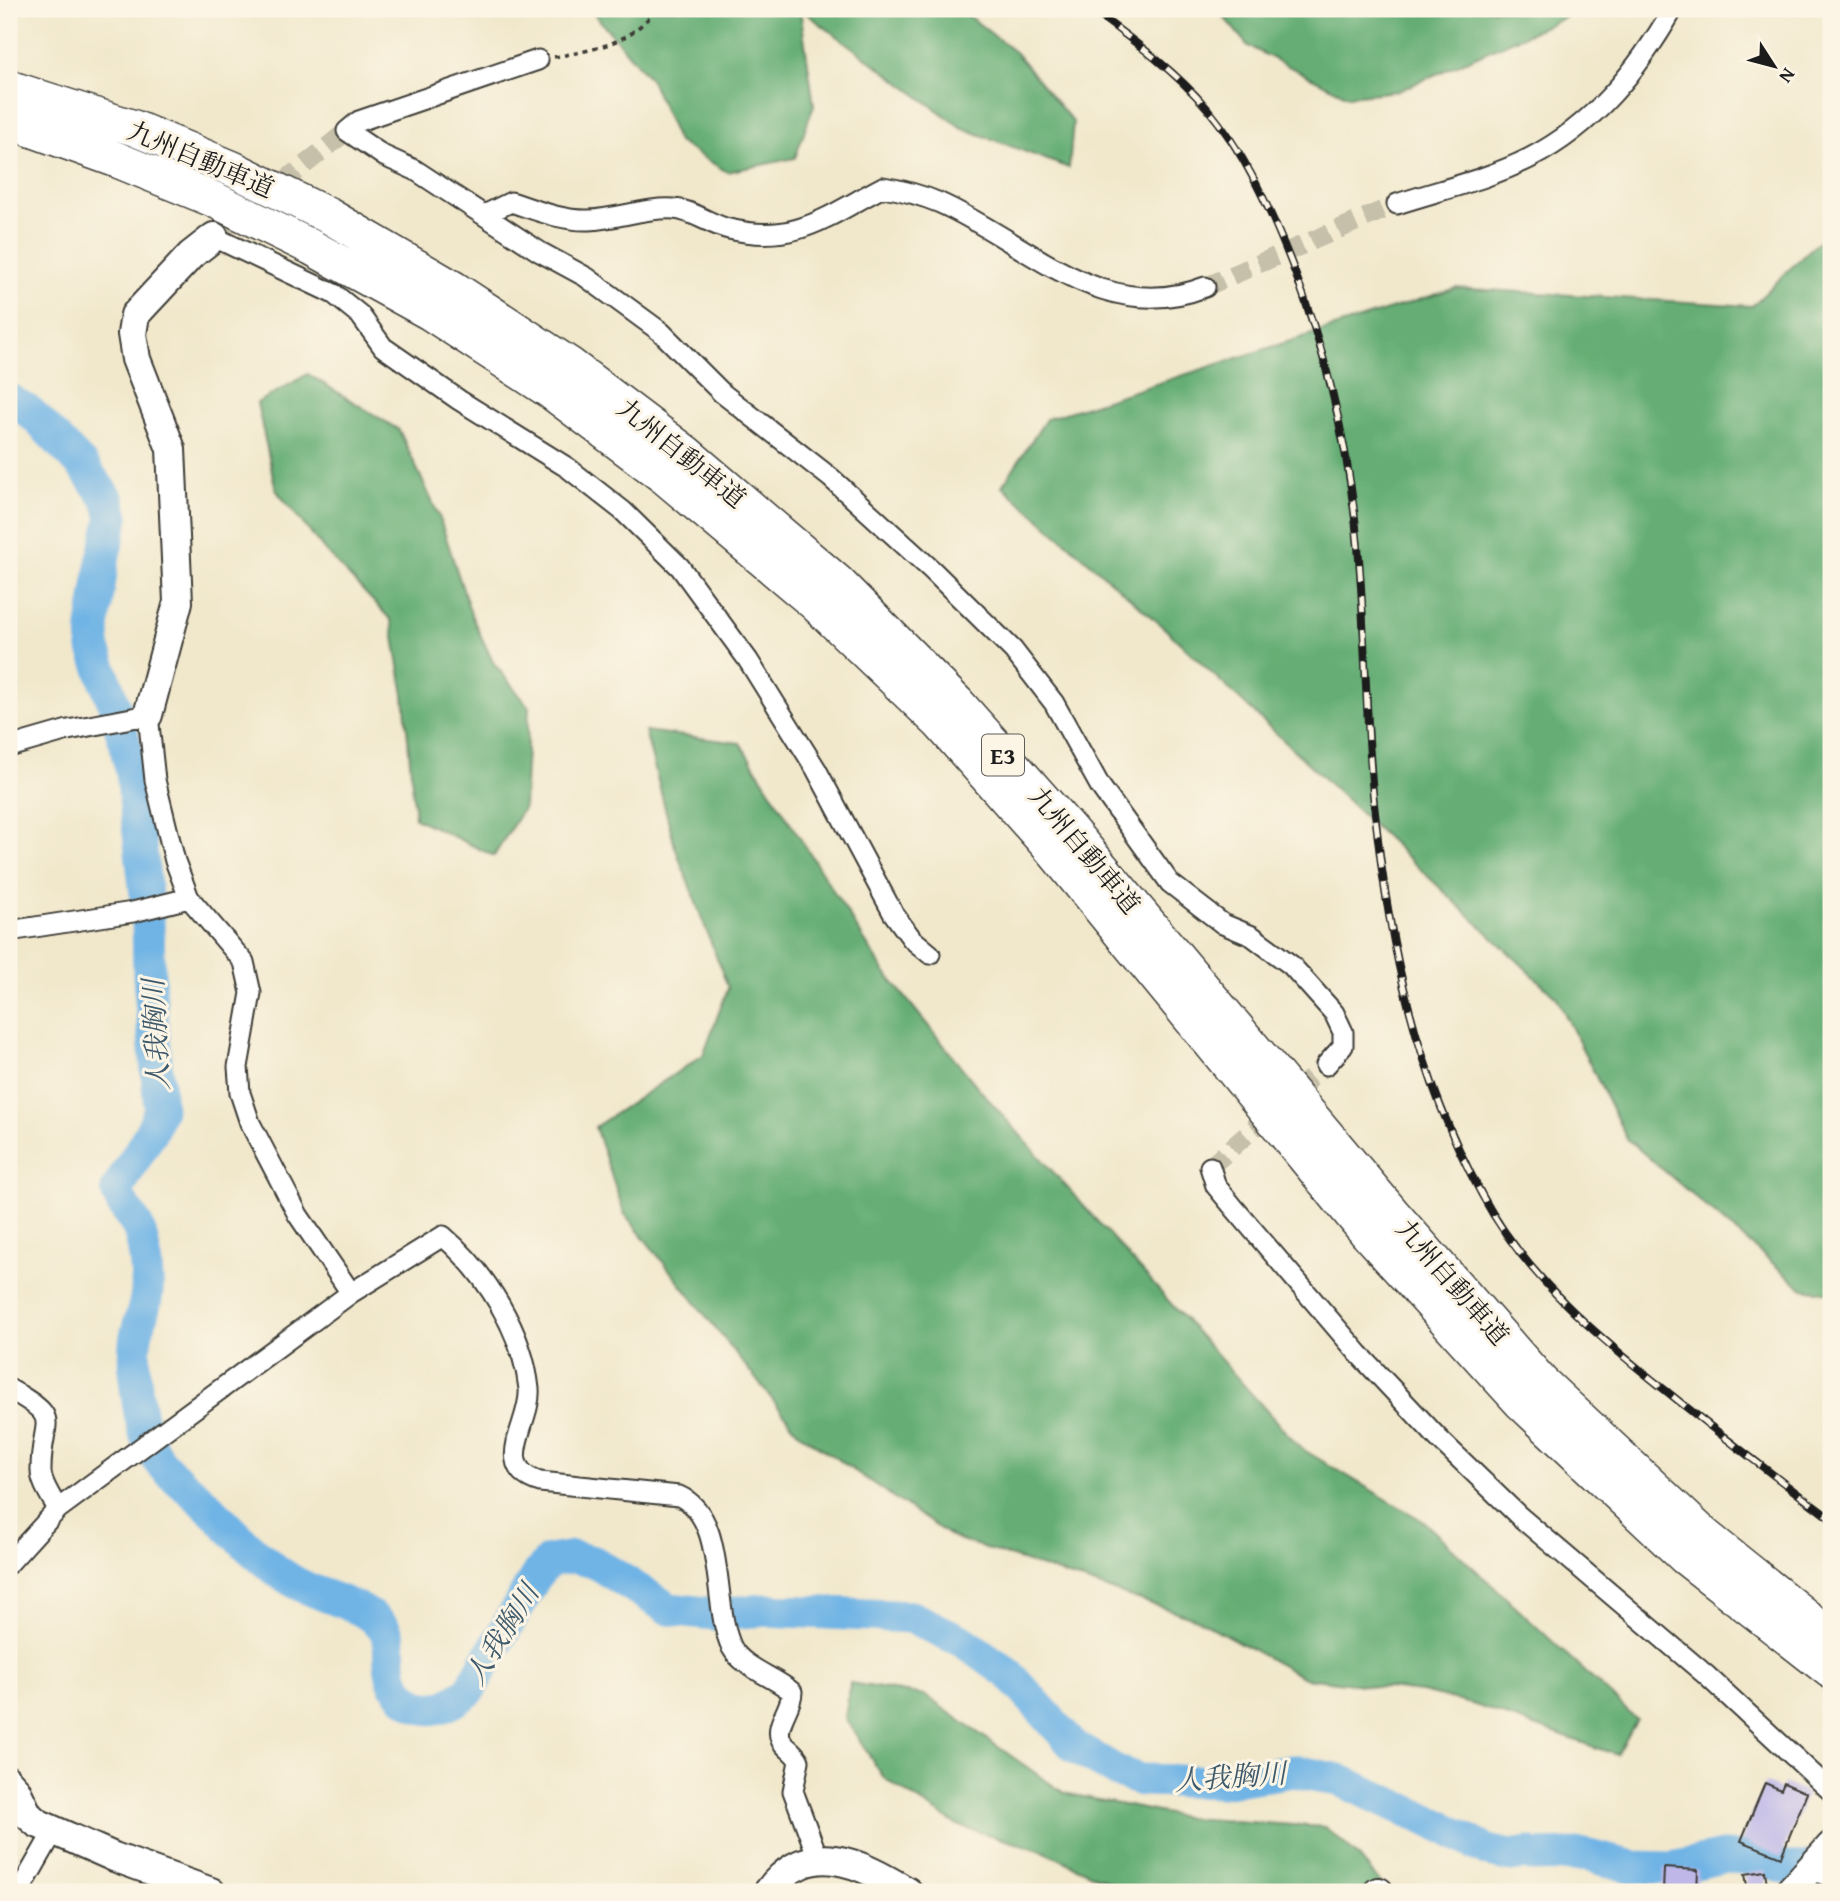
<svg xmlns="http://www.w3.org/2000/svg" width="1840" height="1901" font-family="'Gentium Book Plus','Noto Serif JP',serif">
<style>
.forest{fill:#65ad75;stroke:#406448;stroke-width:2}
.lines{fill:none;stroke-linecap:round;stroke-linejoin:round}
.river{stroke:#6fb4e5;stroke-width:33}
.building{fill:#beb7e8}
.street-tunnel{stroke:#c6bfa9;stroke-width:19;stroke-dasharray:19 10;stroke-linecap:butt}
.street-casing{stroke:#3c3b36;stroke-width:23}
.secondary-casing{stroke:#3c3b36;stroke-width:32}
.highway-casing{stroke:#3c3b36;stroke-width:38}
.path{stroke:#3c3b36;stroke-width:3.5;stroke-dasharray:5 5;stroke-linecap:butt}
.street{stroke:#fff;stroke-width:19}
.secondary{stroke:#fff;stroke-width:28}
.highway{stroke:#fff;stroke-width:35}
.rail-casing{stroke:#1c1c1c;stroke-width:8}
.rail{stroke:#fcf5e5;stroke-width:5;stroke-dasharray:16;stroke-linecap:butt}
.labels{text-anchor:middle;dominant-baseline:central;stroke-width:6;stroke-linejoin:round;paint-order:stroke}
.shield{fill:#fcf5e5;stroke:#5f5d58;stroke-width:2}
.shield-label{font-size:24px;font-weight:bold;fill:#1c1c1c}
.street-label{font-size:26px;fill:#1c1c1c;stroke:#fcf5e5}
.water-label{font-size:28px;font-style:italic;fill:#3d596c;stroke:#fcf5e5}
</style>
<rect width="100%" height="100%" fill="#fcf5e5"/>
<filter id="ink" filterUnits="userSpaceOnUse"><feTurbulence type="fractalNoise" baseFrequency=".0143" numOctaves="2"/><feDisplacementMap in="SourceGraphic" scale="14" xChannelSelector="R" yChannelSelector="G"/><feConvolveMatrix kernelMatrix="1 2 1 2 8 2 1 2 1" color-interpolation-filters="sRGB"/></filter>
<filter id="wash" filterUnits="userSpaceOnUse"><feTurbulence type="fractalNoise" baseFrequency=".00686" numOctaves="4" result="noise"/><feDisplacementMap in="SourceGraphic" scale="28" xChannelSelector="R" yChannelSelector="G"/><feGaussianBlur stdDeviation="1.57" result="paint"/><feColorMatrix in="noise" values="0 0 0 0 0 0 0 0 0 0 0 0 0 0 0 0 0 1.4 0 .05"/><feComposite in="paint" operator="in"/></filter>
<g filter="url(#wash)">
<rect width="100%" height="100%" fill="#f1e8cc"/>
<path class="forest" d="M590,9H960L1016,53L1073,122L1069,168L962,128L800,9L814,105L795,158L727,172L678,142L651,80Z
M1217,9H1569L1566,17L1398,91L1348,96L1248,46Z
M1831,229V1293L1803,1289L1627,1139L1557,998L1163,627L1002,486L1046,419L1456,288L1752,306Z
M308,374L399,430L439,516L472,617L493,662L529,707L524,807L494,856L415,818L404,695L391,620L326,552L276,490L257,403Z
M645,731L740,743L884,971L980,1090L1299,1447L1423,1521L1637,1720L1617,1755L1472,1704L1421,1692L1304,1678L1197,1619L952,1537L799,1433L624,1213L595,1127L703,1055L728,988L675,847Z
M850,1683L924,1695L1064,1793L1188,1818L1325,1827L1358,1856L1388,1892H1130L1043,1851L957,1825L884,1778L845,1718Z"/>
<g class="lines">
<path class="river" d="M9,400L31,413L82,465L108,500L113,517L103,559L93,627L94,649L116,710L132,772L148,913L149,976L160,1109L151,1132L117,1189C120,1207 131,1212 138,1228C144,1242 146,1264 147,1280C149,1300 140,1317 136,1336C131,1364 138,1421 150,1446C163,1472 188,1486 208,1506C235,1533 258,1560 291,1580C320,1598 354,1600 380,1624C402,1643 372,1680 417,1705C435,1715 455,1702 469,1691L536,1576L549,1561L573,1557L594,1562L669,1609L715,1614L766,1610L911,1617L964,1642L1009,1674L1075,1747L1118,1772L1141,1780L1221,1782L1294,1771L1339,1780L1443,1827L1488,1851L1511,1856L1528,1853L1532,1856L1585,1855L1633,1867L1672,1868L1723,1857L1763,1859L1786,1868H1804L1831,1863"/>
</g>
<g id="blocks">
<path class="building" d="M1765,1783L1781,1790L1784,1783L1807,1793L1781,1857L1741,1841Z
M1664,1868L1698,1870L1697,1892H1663Z
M1765,1871L1768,1892H1748L1745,1874Z"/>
</g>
</g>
<g filter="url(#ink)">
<use href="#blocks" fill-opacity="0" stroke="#3c3b36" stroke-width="2"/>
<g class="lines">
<path class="street-tunnel" d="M214,237L347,131
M1205,287L1397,204
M1210,1167L1326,1065"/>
<g class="street-casing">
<path id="street" d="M538,60L359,121L347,131L384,156L415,170L540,252L586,277L661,332L722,393L831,478L933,571L1013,650L1054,703L1100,786L1170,883L1223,924L1252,936L1291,965L1334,1013L1343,1032V1046L1326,1065
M1397,204C1440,190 1489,179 1530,158C1594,125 1638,70 1673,9
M484,215L511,202C536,210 562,221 589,220C617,219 646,207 674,209C692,210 711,225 729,229C796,245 827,216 883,187C902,190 921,195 940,203C1026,241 1102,327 1205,287
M214,237L334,294L360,315L383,347L459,400L568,468L623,511L680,567L748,660L816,769L893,913L912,939L930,954
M9,747L68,730L148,715L155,780L175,861L189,898L244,962L251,993L238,1067L240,1093L250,1123L298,1215L351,1293L58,1509L9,1563
M9,931L133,912L189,898
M1210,1167L1216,1186L1235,1209L1359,1354L1438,1438L1519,1516L1706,1675L1831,1791
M351,1293L443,1236C486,1273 523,1332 529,1389C532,1422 490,1467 540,1482L679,1496C728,1518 711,1605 732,1648C743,1668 775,1677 792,1692C792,1708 774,1725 781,1740C785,1748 795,1752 799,1761L793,1791L818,1858
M9,1389C65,1420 41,1418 41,1469C40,1482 52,1498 58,1509
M9,1776L20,1788L32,1813
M1808,1869L1831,1877
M19,1892L55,1829"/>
</g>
<g class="secondary-casing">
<path id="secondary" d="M148,715L178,602L171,449L136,359L132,334L135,315L191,255L214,237
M9,1799L37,1823L114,1857L211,1892
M768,1892C809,1836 860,1863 908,1892
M1378,1892H1379
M1789,1892L1831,1846"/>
</g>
<g class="highway-casing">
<path id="highway" d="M9,88L134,128L233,169L329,216L454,289L568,364L687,454L837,582L958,704L1068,828L1392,1213L1541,1382L1705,1536L1831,1637
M9,121L115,159L215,200L311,247L431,313L549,390L665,477L816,604L939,722L1055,853L1368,1234L1521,1402L1685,1557L1831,1671"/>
</g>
<path class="path" d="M554,57C594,50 630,44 656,9"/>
<use href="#street" class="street"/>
<use href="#secondary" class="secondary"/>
<use href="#highway" class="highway"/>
<g class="rail-casing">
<path id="rail" d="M1091,9C1131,39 1173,69 1206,107C1244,151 1270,209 1291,262C1327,354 1349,448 1358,547C1366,635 1365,725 1375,813C1389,946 1417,1077 1482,1195C1526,1277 1598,1337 1670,1394C1723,1437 1777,1478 1831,1519"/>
</g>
<use href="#rail" class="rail"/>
</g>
</g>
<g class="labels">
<rect class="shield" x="982" y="734.5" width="42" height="41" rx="5"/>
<g class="shield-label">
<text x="1003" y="755">E3</text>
</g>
<g class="street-label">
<text transform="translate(201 159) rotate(23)">九州自動車道</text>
<text transform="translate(682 453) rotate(39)">九州自動車道</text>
<text transform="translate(1085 850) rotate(50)">九州自動車道</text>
<text transform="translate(1453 1282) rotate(49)">九州自動車道</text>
</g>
<g class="water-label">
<text transform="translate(155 1035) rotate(-93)">人我胸川</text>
<text transform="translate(501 1634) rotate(-58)">人我胸川</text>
<text transform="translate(1230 1776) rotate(-4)">人我胸川</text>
</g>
</g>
<rect width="1840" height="1901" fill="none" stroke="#fcf5e5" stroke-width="35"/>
<g transform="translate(1774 66) rotate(126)" stroke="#fcf5e5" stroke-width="5" paint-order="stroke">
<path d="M0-5L12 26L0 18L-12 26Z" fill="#1c1c1c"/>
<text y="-10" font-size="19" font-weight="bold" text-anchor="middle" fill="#1c1c1c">N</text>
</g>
</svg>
